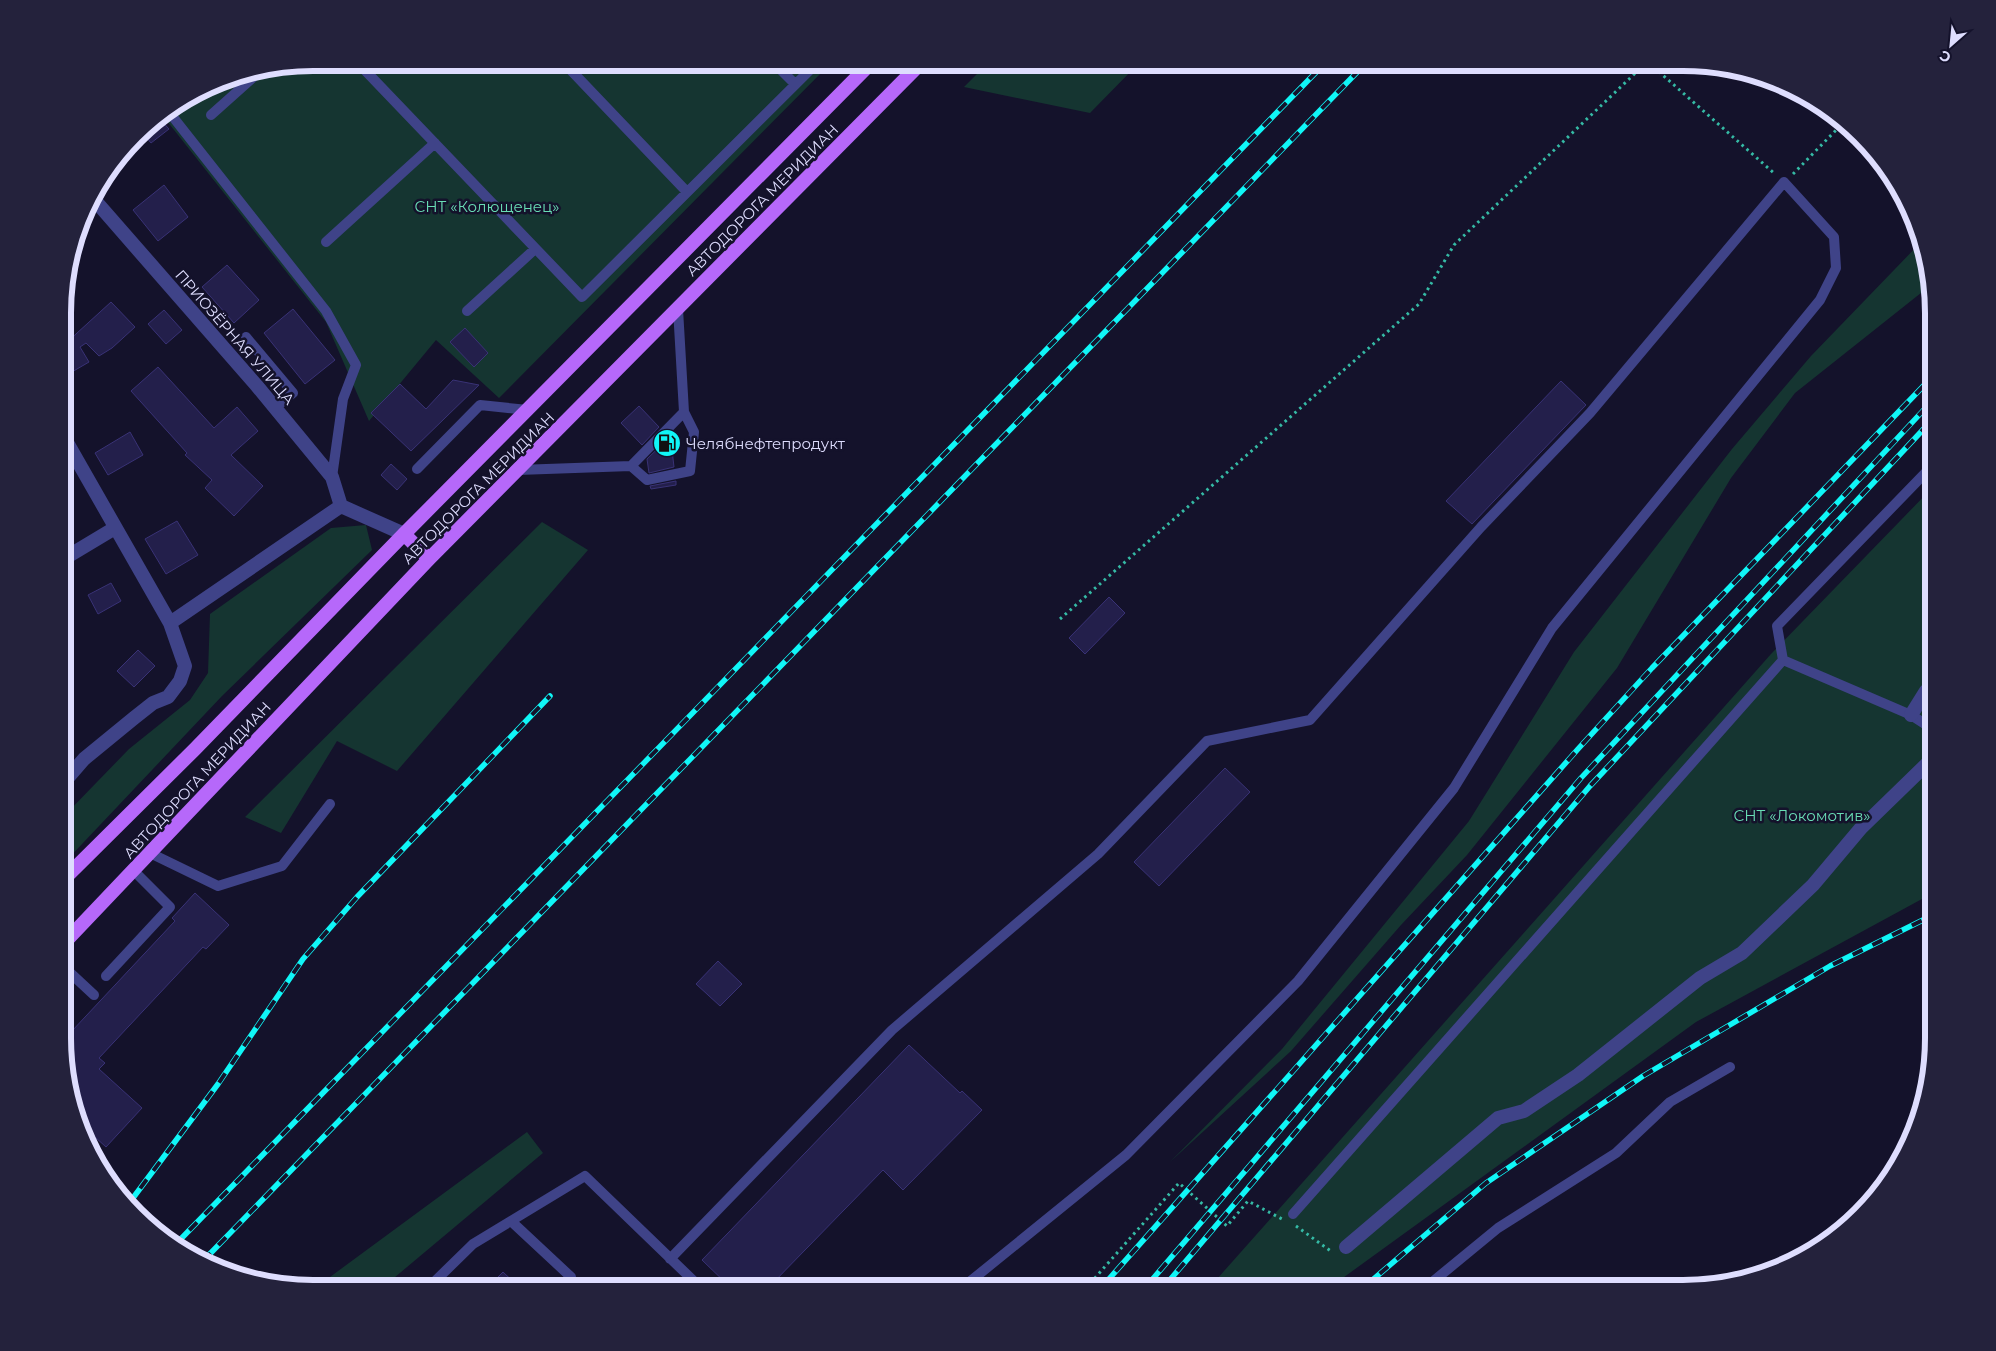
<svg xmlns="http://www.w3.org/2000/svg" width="1996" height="1351" font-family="Montserrat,sans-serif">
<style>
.green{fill:#153531}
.building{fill:#231f4b;stroke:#393276}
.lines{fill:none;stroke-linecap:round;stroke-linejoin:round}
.path{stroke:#35baa5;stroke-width:3;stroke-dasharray:2.5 4;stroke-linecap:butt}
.service{stroke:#3f4388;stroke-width:10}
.minor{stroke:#3f4388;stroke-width:14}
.primary{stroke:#b668fa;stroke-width:14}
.rail-casing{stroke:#10f6f7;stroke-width:5.5}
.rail{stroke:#14122b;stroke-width:4;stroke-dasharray:11;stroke-linecap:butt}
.labels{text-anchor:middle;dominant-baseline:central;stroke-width:5;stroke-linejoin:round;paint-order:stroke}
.street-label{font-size:15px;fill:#deddfe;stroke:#14122b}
.park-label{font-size:15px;fill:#69ddb5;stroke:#14122b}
.poi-label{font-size:15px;fill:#deddfe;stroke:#14122b;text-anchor:start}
.rim{fill:none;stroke:#deddfe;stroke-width:6}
</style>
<rect width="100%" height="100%" fill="#14122b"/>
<path class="green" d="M313,63H831L499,398L436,340L369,421L326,322L163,116L217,81Z
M988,63H1139L1090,113L964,87Z
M1922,241L1931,285L1795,393L1731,478L1617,668L1467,855L1401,925L1291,1051L1170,1162L1282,1049L1469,821L1574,652L1732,449L1811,356Z
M1933,487V893L1696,1022L1329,1288H1209L1771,654Z
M542,522L588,550L397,771L337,741L281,833L245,817Z
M366,525L372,550L222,696L65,862V815L129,749L190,700L208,673L210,614L331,528Z
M527,1132L543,1153L382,1288H315Z"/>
<path class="building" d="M159,118L169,129L151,143L142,132L148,125Z
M164,185L188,217L158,241L133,210Z
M227,265L259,300L234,323L202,287Z
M111,302L135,327L112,348L99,356L86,343L80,347L89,362L65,376V344Z
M293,309L335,360L305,384L264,333Z
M164,310L182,330L166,344L148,324Z
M465,328L488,353L474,367L450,342Z
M158,367L214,428L237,407L258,431L231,455L263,486L234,516L205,488L212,480L185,455L187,453L131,391Z
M453,380L479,385L411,451L371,413L400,384L426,409Z
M1561,381L1586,405L1472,524L1446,501Z
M639,406L659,427L642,445L621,423Z
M130,432L143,455L108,475L95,453Z
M673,434L678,436L672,450L674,467L649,473L647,459Z
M391,464L407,479L397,490L381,475Z
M676,481V485L651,489L650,486Z
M177,521L198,555L166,574L145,539Z
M111,583L121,601L98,614L88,595Z
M1109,597L1125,613L1085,654L1069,638Z
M138,650L155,666L134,687L117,671Z
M1225,768L1250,792L1159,886L1134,862Z
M195,893L229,925L206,949L203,947L99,1058L105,1063L99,1069L142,1108L106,1147L84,1127L65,1070V1025L71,1032L175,921L172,918Z
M718,961L742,984L720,1006L696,984Z
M909,1045L960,1093L962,1091L982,1110L903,1190L883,1170L768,1288H731L702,1260Z
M503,1272L520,1288H487Z"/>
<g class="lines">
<path class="path" d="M1649,63L1775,174
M1793,174L1843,123
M1060,619L1419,304L1454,245L1646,63
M1296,1226L1332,1252
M1086,1288L1179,1183L1227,1226L1248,1201L1282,1219"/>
<path class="service" d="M358,63L582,297L817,63
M564,63L687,192
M774,63L795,84
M169,112L326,311L356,365L343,399L332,477
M211,115L257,74
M326,242L435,143
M467,311L535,249
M246,337L293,393L275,408
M631,466L647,480L690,471L694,432L684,412
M417,469L480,405L528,410
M518,470L631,466L684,412L678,309
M1783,660L1777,626L1933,465
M150,853L218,886L282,866L330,804
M65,968L94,995
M106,976L170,907L133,870
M1293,1214L1783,660L1911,715L1928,726L1933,732
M512,1222L571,1277L561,1288
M670,1259L892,1030L1098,854L1207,741L1310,720L1481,527L1590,413L1784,182L1834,237L1836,268L1820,300L1552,628L1454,788L1298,981L1126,1155L962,1288
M428,1288L473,1244L585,1176L701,1288
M1425,1288L1498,1228L1616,1153L1670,1102L1730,1067"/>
<path class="minor" d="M92,197L257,386L332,477L341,506
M65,439L170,623L185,666L180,681L168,697L153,703L134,718L84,759L65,781
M65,558L115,528
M170,623L341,506L404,534
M1911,715L1926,691L1933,686
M1346,1247L1498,1118L1524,1111L1578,1075L1700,978L1742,953L1813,885L1861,828L1933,758"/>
<path class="primary" d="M404,534L429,559
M65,878L195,749L404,534L871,63
M65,942L429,559L921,63"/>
<g class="rail-casing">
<path id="rail" d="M127,1206L218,1084L303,959L357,897L550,696
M174,1246L1325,63
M203,1261L1366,63
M1101,1288L1578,749L1652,668L1933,376
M1145,1288L1581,778L1933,400
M1163,1288L1590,786L1933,419
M1363,1288L1486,1183L1643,1076L1830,966L1933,915"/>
</g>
<use href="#rail" class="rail"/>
</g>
<defs>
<g id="fuel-disc" transform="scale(1.4375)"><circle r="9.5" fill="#10f6f7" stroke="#14122b"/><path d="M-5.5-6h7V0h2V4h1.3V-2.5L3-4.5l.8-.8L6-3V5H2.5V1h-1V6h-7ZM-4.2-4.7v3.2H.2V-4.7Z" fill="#111"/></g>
</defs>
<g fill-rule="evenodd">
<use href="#fuel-disc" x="667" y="443"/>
</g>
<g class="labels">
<g class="street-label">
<text transform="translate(762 200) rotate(-45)">АВТОДОРОГА МЕРИДИАН</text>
<text transform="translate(235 337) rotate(49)">ПРИОЗЁРНАЯ УЛИЦА</text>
<text transform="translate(478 488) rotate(-45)">АВТОДОРОГА МЕРИДИАН</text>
<text transform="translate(197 780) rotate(-47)">АВТОДОРОГА МЕРИДИАН</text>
</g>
<g class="park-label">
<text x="487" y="206">СНТ «Колющенец»</text>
<text x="1802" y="815">СНТ «Локомотив»</text>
</g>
<g class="poi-label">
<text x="686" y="443">Челябнефтепродукт</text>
</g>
</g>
<path d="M0 0H1996V1351H0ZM313 71H1683A242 242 0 0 1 1925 313V1038A242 242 0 0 1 1683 1280H313A242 242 0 0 1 71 1038V313A242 242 0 0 1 313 71Z" fill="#24223c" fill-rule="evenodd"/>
<path class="rim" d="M313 71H1683A242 242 0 0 1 1925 313V1038A242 242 0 0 1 1683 1280H313A242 242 0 0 1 71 1038V313A242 242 0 0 1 313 71Z"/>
<g transform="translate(1951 45) rotate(207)" stroke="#14122b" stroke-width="4" paint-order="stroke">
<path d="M0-4L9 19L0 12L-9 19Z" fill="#deddfe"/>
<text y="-8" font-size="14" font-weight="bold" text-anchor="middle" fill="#deddfe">С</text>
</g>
</svg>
